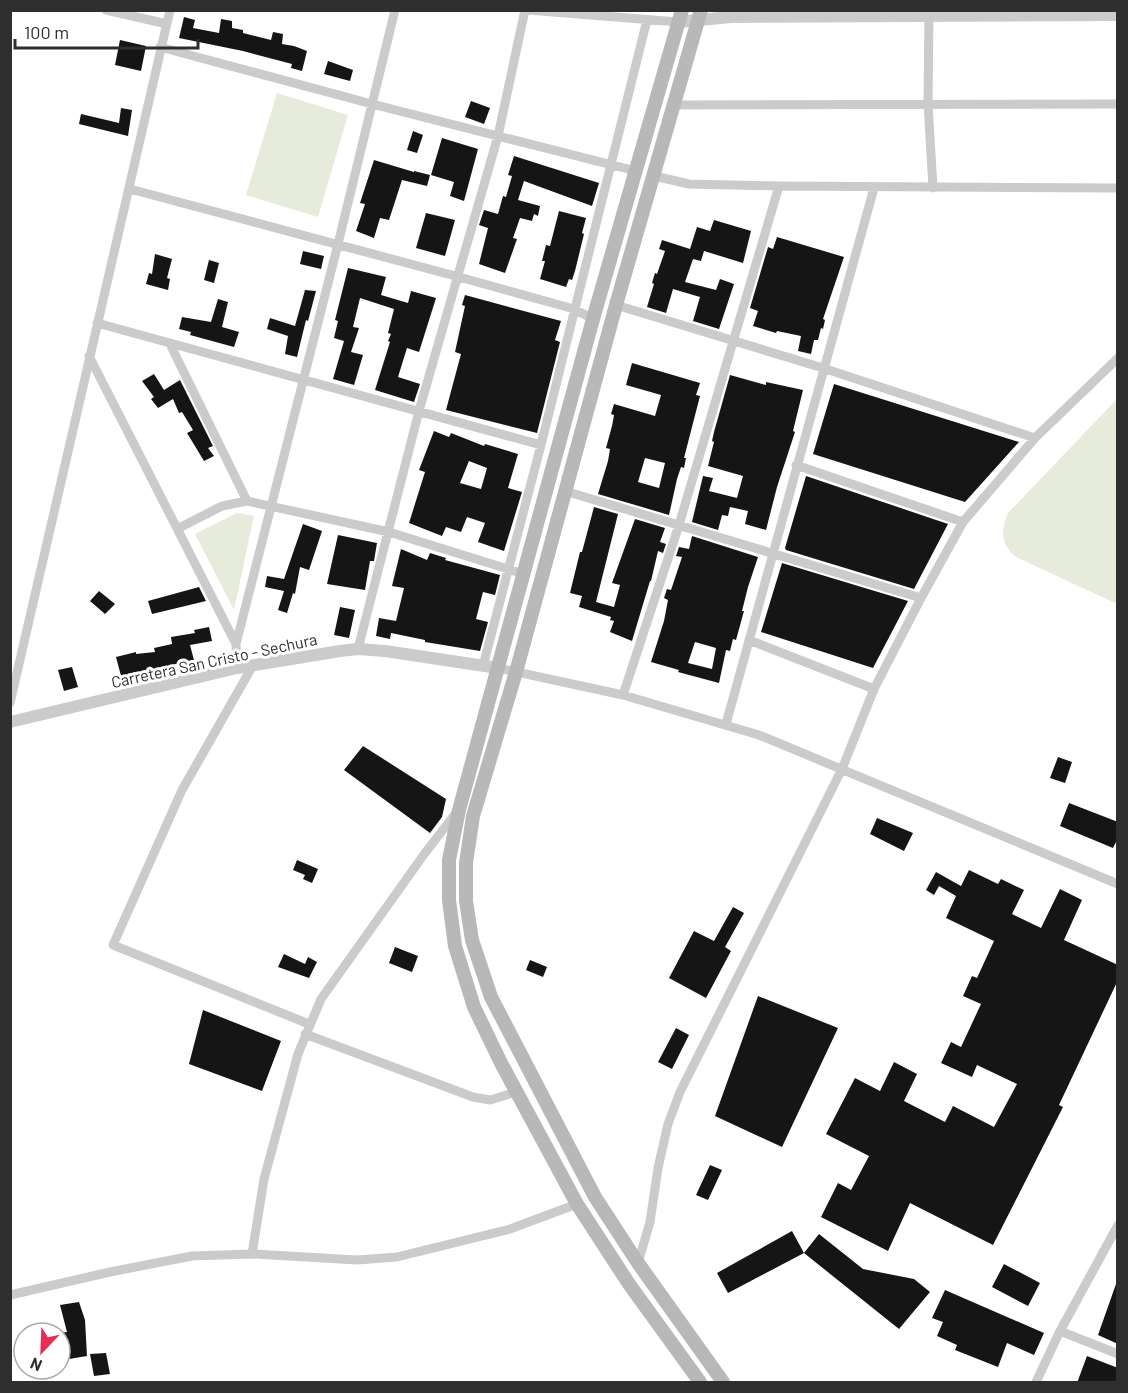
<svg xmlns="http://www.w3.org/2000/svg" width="1128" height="1393" font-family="Barlow,sans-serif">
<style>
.green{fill:#e6ebdb}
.building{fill:#151515;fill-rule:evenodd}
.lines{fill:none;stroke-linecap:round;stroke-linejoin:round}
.minor{stroke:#cbcbcb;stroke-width:9}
.tertiary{stroke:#cbcbcb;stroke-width:12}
.secondary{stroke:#b8b8b8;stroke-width:14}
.labels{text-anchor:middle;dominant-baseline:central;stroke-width:6;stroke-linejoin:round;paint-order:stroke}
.street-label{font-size:16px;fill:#2e2e2e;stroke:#fff}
</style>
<rect width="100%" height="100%" fill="#fff"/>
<path class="green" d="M277,93L348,115L318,217L246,195Z
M1117,399V604L1016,557C1000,544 1001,530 1008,513Z
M237,513L254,516L234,610L195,534Z"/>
<path class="building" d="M184,17L195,20L193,28L219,33L221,19L232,21V28L243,30V33L271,40L273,32L283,34L282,44L294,46L307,51L302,71L291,68L292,64L243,51L179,38Z
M120,40L146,46L141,71L115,65Z
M328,61L353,70L350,81L324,74Z
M471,101L490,108L484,124L465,117Z
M121,108L132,110L128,136L79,124L81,114L119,123Z
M413,131L423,135L417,153L407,150Z
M442,138L478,149L464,201L450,196L454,182L431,175Z
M514,156L599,183L592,206L524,181L518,200L540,206L538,216L534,214L532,221L520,218L513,238L517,239L505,273L479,264L488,228L479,225L484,210L498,214L503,196L506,197L512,176L508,175Z
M374,160L414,172V171L430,175L427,186L402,180L389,220L380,218L374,238L356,231L365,204L360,203Z
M559,211L586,218L582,233L584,234L575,271L572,280L569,279L566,287L540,279L545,261H542L546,245L550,246Z
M426,213L455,220L445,256L416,248Z
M714,220L751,231L743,263L704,251L701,261L693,259L685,282L716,290L720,279L734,284L719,329L693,321L700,297L673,289L666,313L647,307L654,284L652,283L655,273L657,274L665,251L659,249L662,240L690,249L697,227L710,231Z
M777,237L844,257L823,319L825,320L823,329L821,328L818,340H814L811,354L798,351L801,336L777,331L776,333L753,326L758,311L750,308L768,247L773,249Z
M303,251L324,256L321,269L300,264Z
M155,254L172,259L167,278L170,279L168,290L146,284L149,273L152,274Z
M209,260L219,263L214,283L204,280Z
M348,268L386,277L381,295L408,303L411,291L436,298L419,352L407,348L398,377L420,384L414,402L375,390L390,342L388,341L391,334L388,333L394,309L360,298L353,327L359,328L351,352L363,355L354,385L333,379L344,341L334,338L338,321L335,320Z
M305,290L316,291L308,321L306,320L297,357L285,354L288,336L267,329L270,318L295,326Z
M465,295L561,321L555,340L560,342L537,433L446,410L461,354L455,352L465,306L462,305Z
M218,299L228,302L222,327L239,332L234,347L190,335L191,332L179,329L182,317L211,322Z
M632,363L700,383L696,395L700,396L684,458H686L684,468L681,467L677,479L669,515L598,494L608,461L610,449L606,448L612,426L614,415L611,414L614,404L655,416L661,395L626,385ZM645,458L665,463L659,488L638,482Z
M154,374L164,390L180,380L213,446L208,448L214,456L204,461L187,433L193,430L182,412L179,413L173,399L158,408L151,399L154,397L142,381Z
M730,375L766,385V382L803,390L793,431L795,432L777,487L766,530L745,524L748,511L730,507L728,516L722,515L718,530L692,522L703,476L713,478L709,491L737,498L743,476L708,466L714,442L712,441L714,432Z
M834,384L1019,442L965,502L813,454Z
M434,431L449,437L451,433L484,446L485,444L518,454L508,488L522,492L504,551L478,542L485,523L467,517L461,532L446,527L442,536L409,523L425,472L419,470ZM469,461L487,468L481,489L460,483Z
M806,476L948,524L914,589L786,550L785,548Z
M594,507L618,514L596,602L614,607L620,585L612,583L635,519L665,528L660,542L666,544L663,553L658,551L651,581H650L632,641L610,632L614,621L610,620L611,617L579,607L582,596L570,593L580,552H582Z
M303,524L322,531L309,570L300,567L295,594L293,593L287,613L278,610L284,591L265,587L267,576L284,579Z
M338,535L377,543L374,561H370L365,590L327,584Z
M692,536L758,557L748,587L742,611H744L736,640L733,639L730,651L726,650L719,683L678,672L679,670L651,662L664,621L668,600L664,598L667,589L671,590L682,557L676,556L679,547L689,549ZM695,642L716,648L712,669L688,663Z
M401,549L427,560L430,553L446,558L445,560L500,575L495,595L483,592L476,619L488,622L480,651L425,642V640L391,633L390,639L376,636L379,618L396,621L404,588L392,586Z
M782,563L908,601L873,668L761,632Z
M199,587L206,601L152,614L148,601Z
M99,591L115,604L105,614L90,601Z
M340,607L355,610L349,638L334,635Z
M209,627L212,641L190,645L194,660L121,676L116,657L136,652V654L155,652L154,648L172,644L171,637L195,633L194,630Z
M72,667L78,687L64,691L58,670Z
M363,746L446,799L442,817L430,833L344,770Z
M1058,757L1072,762L1065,783L1050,778Z
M1069,803L1118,822V838L1113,848L1060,826Z
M877,818L913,833L904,851L870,834Z
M297,860L318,869L312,883L303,879L305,875L293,870Z
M969,870L998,884L1001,879L1024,890L1012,914L1041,928L1060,889L1082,900L1064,940L1118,965V980L1059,1105L1063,1107L993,1245L910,1203L888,1251L821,1217L838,1183L851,1190L869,1156L826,1134L855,1078L880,1091L894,1062L917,1074L904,1101L945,1122L953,1106L994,1127L1017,1084L977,1065L972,1077L941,1063L951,1042L961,1047L981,1004L963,996L972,976L977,978L994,941L946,918L956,896L939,886L934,895L926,890L936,872L961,886Z
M733,907L744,913L725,947L731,951L706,998L669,978L694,931L714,941Z
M395,947L418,956L412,972L389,963Z
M284,954L305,964L308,957L317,962L309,978L278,967Z
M530,960L547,967L543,977L526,970Z
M758,996L838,1028L782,1147L715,1116Z
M203,1010L281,1041L262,1091L189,1064Z
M676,1028L689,1035L672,1069L658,1062Z
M710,1165L722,1170L708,1200L696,1195Z
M792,1231L804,1253L728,1293L717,1273Z
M819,1234L863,1269L914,1279L930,1292L899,1329L804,1253Z
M1004,1264L1040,1283L1028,1306L992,1287Z
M1116,1284L1118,1285V1344L1098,1335Z
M945,1290L1044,1333L1034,1355L1007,1343L998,1367L955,1350L957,1345L937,1336L943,1322L932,1318Z
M79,1302L85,1320L87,1356L63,1360L60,1352V1333L67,1332L60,1305Z
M106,1353L110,1374L94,1376L90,1354Z
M1087,1356L1118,1368V1383H1077Z"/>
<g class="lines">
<path class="minor" d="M106,10L167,24
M528,10L678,22
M929,11L928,104L933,188
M160,47L372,104L636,171
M674,105L1118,104
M654,176L689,184L779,186L1118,188
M130,189L459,277L574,309L593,319
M616,305L823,368L1035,438
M97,323L541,445
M170,344L247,501
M89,356L236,644
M796,465L963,522
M565,491L921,598
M179,528L222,506L247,501L389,532L524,574
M749,640L874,689
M358,649L419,411L498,136L525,10
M483,666L541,445L647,20
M252,667L182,790L113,945L309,1024
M237,668L236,644L338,244L395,10
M498,668L623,695L759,735L1118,884
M623,695L679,525L779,186
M10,703L170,10
M726,724L874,188
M305,1034L473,1097L490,1100L516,1092
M252,1254L264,1179L298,1054L321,999L425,853L456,813
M638,1263L650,1222L658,1168L668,1124L680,1092L842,769L874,689L921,598L963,522L1035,438L1118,358
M10,1295L110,1272L192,1256L252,1254L357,1260L397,1257L510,1229L577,1204
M1060,1331L1118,1354
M1036,1382L1060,1331L1118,1225"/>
<path class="tertiary" d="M678,22L731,17L1118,15
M10,722L237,668L340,651L358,649L385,651L498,668"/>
<path class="secondary" d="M682,10L593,319L459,810L449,860V900L455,946L474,1007L501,1063L577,1204L629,1284L700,1382
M701,10L616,305L516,672L473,816L466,863V901L472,940L491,997L595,1197L638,1263L723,1382"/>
</g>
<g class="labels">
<g class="street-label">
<text transform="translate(214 660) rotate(-12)">Carretera San Cristo - Sechura</text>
</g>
</g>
<rect width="1128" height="1393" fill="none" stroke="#2e2e2e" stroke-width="24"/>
<g transform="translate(42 1351) rotate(203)"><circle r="28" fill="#ffffff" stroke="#ababab" stroke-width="1.5"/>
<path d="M0-4.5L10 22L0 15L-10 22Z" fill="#e62e53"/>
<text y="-9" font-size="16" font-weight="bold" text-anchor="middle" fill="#2e2e2e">N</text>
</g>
<path d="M15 39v9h183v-9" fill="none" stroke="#2e2e2e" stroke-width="3"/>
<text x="24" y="39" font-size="18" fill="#2e2e2e" stroke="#ffffff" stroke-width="4.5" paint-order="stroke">100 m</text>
</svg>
